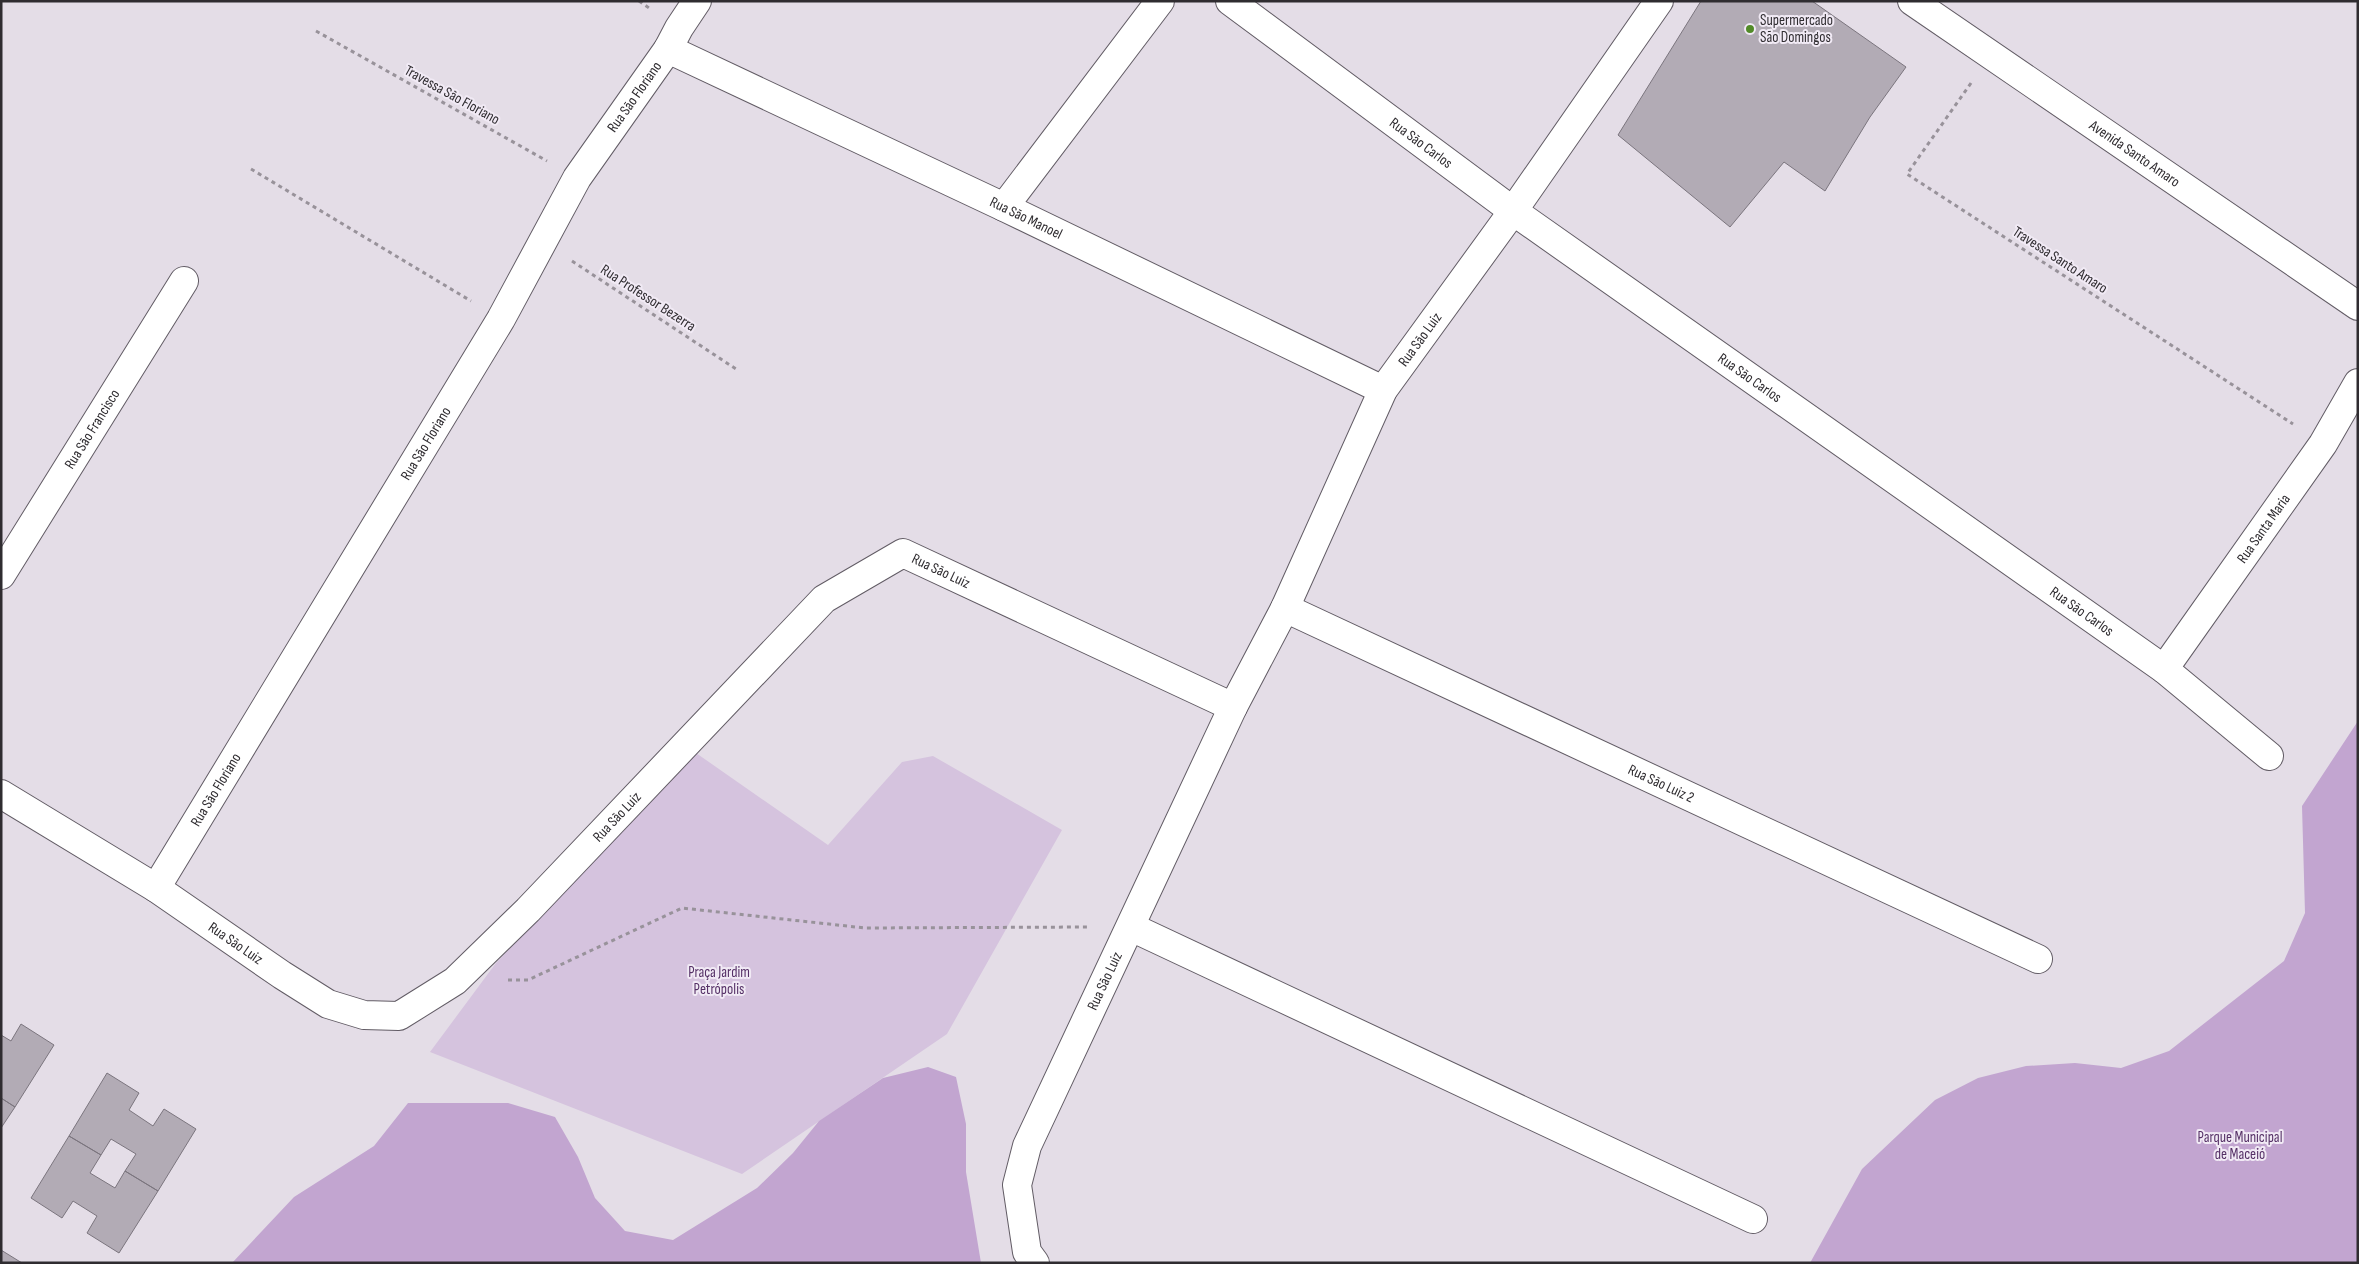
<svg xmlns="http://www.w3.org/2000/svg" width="2359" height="1264" font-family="'Sofia Sans Condensed',sans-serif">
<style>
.green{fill:#d5c3de}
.forest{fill:#c2a5d0}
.building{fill:#b2abb5;stroke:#7b757e}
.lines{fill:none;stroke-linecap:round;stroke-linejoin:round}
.minor-casing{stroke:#625c65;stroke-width:30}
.path{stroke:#98929a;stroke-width:3;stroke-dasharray:4 4;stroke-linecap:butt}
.minor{stroke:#fff;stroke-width:28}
.poi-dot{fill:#528b28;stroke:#f1eaf5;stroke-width:2}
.labels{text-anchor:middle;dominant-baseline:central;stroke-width:4;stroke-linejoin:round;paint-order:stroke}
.poi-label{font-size:15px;fill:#2f2c30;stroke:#f1eaf5;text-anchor:start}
.street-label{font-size:15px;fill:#2f2c30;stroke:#f1eaf5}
.park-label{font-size:15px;fill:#553066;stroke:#f1eaf5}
</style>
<rect width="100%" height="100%" fill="#e4dde7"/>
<path class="green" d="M696,753L828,845L902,762L933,756L1062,830L947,1034L742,1174L430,1052L496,963Z"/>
<path class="forest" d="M2358,721V1263H1810L1862,1169L1935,1100L1978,1078L2026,1066L2075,1063L2121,1068L2169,1051L2284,961L2305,913L2302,806Z
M928,1067L956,1077L966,1124V1172L981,1263H232L294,1197L374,1146L408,1103H508L555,1117L578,1157L595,1198L625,1231L673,1240L757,1188L793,1153L819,1121L883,1078Z"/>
<path class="building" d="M1701,1H1812L1906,67L1870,117L1825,191L1784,162L1730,227L1618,135Z
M21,1024L54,1045L15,1107L1,1098V1035L11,1041Z
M107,1073L139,1093L129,1110L153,1126L164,1109L196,1129L158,1191L125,1171L136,1154L111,1139L101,1155L69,1136Z
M1,1098L15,1107L1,1128Z
M69,1136L101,1155L90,1173L115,1188L125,1171L158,1191L119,1253L87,1233L97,1216L73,1201L62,1218L31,1198Z
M1,1250L22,1263H1Z"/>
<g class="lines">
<g class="minor-casing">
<g id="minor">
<path id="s1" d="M1230,1L1513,211L2164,669L2269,756"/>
<path id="s2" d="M1912,1L2358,306"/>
<path id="s3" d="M668,49L1004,207L1383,390"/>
<path d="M1004,207L1160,1"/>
<path id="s4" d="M1,575L184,281"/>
<path id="s5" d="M1285,608L2038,959"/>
<path id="s6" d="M2164,669L2323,444L2358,383"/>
<path id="s7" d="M1,794L156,888L282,975L328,1004L364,1015L399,1016L455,981L528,910L824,599L903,553L1233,707"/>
<path id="s8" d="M156,888L501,319L577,178L668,49L679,28L697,1"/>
<path d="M1131,927L1753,1219"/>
<path id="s9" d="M1035,1263L1027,1252L1017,1185L1027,1146L1233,707L1285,608L1383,390L1513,211L1659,1"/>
</g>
</g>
<path class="path" d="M639,1L649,8
M316,31L547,161
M1971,83L1907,174L2293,424
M251,169L471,301
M572,261L739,371
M508,980H528L682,908L865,928L1090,927"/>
<use href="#minor" class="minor"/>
</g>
<circle class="poi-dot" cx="1750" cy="29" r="5"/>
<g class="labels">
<g class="poi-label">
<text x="1760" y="20">Supermercado<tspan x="1760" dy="17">São Domingos</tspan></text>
</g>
<g class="street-label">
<text transform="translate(452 95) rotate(29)">Travessa São Floriano</text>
<text stroke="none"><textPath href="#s8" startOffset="925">Rua São Floriano</textPath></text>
<text stroke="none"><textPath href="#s1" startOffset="238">Rua São Carlos</textPath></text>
<text stroke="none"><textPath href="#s2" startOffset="270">Avenida Santo Amaro</textPath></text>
<text stroke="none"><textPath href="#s3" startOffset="396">Rua São Manoel</textPath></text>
<text transform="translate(2060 260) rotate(33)">Travessa Santo Amaro</text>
<text transform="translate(648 298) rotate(33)">Rua Professor Bezerra</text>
<text stroke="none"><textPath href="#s9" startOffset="1020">Rua São Luiz</textPath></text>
<text stroke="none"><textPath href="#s1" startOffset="642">Rua São Carlos</textPath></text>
<text stroke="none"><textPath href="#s4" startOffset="172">Rua São Francisco</textPath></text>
<text stroke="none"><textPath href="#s8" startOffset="520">Rua São Floriano</textPath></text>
<text stroke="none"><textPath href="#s6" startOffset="172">Rua Santa Maria</textPath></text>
<text stroke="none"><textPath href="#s7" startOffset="1192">Rua São Luiz</textPath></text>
<text stroke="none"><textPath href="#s1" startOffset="1048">Rua São Carlos</textPath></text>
<text stroke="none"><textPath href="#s5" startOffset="415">Rua São Luiz 2</textPath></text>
<text stroke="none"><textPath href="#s8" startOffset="115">Rua São Floriano</textPath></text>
<text stroke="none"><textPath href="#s7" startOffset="758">Rua São Luiz</textPath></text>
<text stroke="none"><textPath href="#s7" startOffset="278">Rua São Luiz</textPath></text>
<text stroke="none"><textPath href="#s9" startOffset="304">Rua São Luiz</textPath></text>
</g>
<g class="park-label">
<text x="719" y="972">Praça Jardim<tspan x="719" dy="17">Petrópolis</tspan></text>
<text x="2240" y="1137">Parque Municipal<tspan x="2240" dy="17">de Maceió</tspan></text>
</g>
</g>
<rect width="2359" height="1264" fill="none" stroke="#2f2c30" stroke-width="5"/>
</svg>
